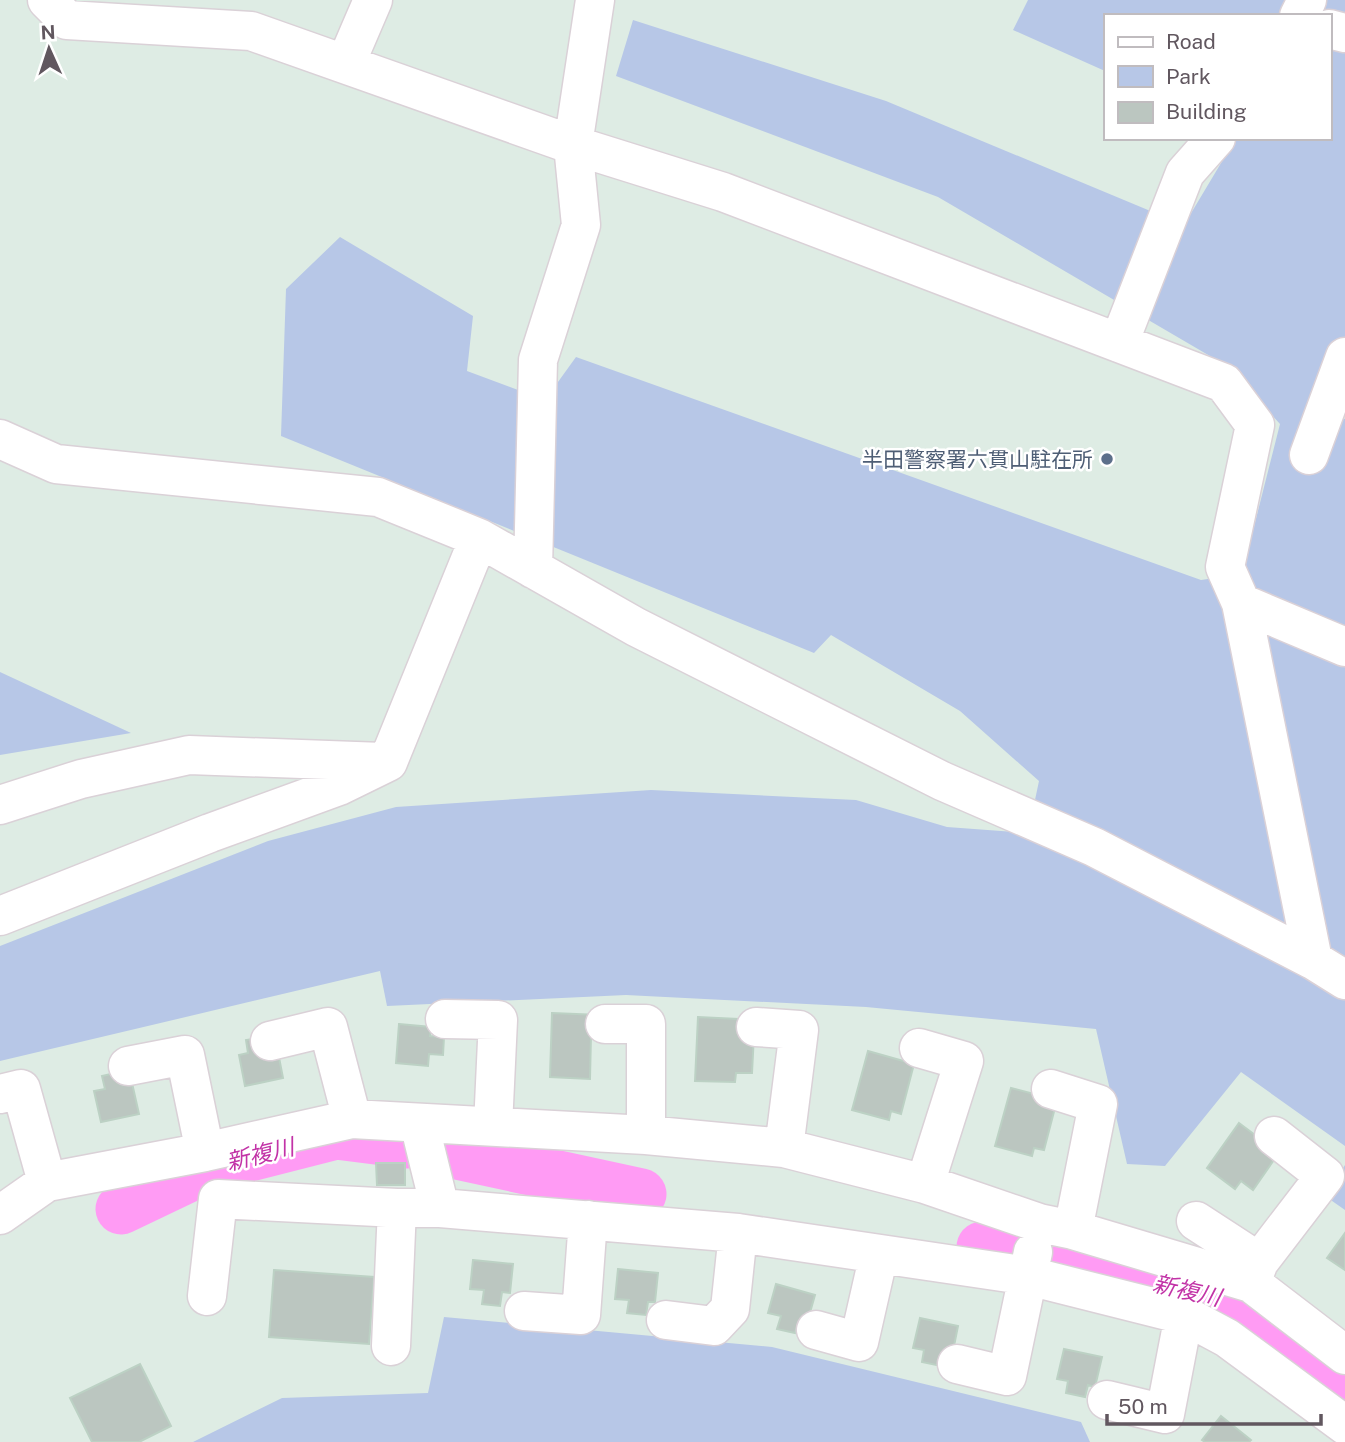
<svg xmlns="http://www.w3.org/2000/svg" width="1345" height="1442" font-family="'Public Sans','Noto Sans JP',sans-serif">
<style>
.green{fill:#b7c7e7}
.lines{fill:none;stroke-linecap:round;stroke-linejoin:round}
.river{stroke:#ff9bf4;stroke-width:51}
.building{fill:#bbc6c0;stroke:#bcd1c4;stroke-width:2}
.minor-casing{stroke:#dad1d7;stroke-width:41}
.minor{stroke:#fff;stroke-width:38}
.service-dot{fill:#5c6f8a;stroke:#fff;stroke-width:2.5}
.labels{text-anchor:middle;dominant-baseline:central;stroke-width:5;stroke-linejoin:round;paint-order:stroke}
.service-label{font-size:21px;fill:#4e5e75;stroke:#fff;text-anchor:end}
.water-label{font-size:23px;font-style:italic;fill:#c233a7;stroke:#fff}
</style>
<rect width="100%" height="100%" fill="#deece4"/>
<path class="green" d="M1028,0H1345V337L1321,411L1345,419V1146L1241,1072L1165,1166L1127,1164L1096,1029L866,1007L626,995L387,1006L380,971L0,1061V946L268,841L396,807L651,790L856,800L947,827L1028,833L1039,781L960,711L831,635L814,653L281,436L286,289L340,237L473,316L467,371L545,400L576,357L1201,580L1242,574L1280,424L1227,366L938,197L616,76L633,20L886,101L1184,225L1236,138H1329V16H1105V71L1013,30Z
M0,672L131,733L0,755Z
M1345,1165V1210L1325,1196Z
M444,1317L772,1347L1081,1422L1090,1442H193L282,1398L428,1393Z"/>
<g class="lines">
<path class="river" d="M434,1149L641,1194
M121,1209L211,1166L336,1134L407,1143
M982,1247L1018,1253
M1043,1258L1229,1299L1345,1388"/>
</g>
<path class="building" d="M552,1013L599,1015L591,1035L590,1079L550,1077Z
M698,1017L738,1019V1033L754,1034L752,1073H736L735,1082L695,1081Z
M399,1024L431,1027L430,1036L444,1037L443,1055L429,1054L428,1066L396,1063Z
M265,1037L277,1047L283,1078L245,1086L239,1055L248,1053L246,1040Z
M868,1051L914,1064L901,1114L891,1111L889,1120L852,1110Z
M120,1072L123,1085L132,1083L139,1114L101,1122L94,1091L105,1089L102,1076Z
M1011,1088L1057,1100L1044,1150L1034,1148L1032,1156L995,1146Z
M1239,1123L1267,1144L1276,1157L1253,1190L1241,1181L1235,1189L1207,1168Z
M376,1163H405V1185H377Z
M1345,1233V1270L1327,1258Z
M473,1260L513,1264L510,1293L502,1292L500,1306L482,1304L484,1290L470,1289Z
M618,1269L658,1273L655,1302H648L646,1315L627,1313L629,1300L615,1299Z
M274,1270L374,1277L369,1344L269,1337Z
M776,1284L815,1295L807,1323L799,1321L795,1333L777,1329L781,1316L768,1313Z
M920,1318L958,1326L952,1356L941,1366L922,1362L924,1350L913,1348Z
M1064,1349L1102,1357L1095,1387L1088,1385L1085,1397L1066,1393L1068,1381L1057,1379Z
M140,1364L171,1426L139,1442H92L70,1398Z
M1221,1416L1251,1440L1249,1442H1205L1202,1440Z"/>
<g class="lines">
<g class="minor-casing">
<path id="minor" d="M47,0L67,20L251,31L573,145L723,192L1224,383L1255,425L1225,567L1241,603L1345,647
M1299,16L1307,0
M1329,29L1345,33
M346,63L373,0
M1119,343L1185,173L1216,138
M0,439L56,464L378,497L479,538L636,627L942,781L1094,847L1313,960L1345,980
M1309,455L1345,357
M533,569L538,360L581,225L573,145L595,0
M1241,603L1313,960
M0,805L81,779L189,755L383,762
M0,916L210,833L339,786L388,762L479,538
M445,1019L498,1020L493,1126
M605,1024H646V1135
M756,1027L799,1030L784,1148
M270,1041L328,1027L352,1119
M919,1048L964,1061L925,1184
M128,1066L185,1055L205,1152
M1051,1089L1098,1104L1073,1230
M0,1094L21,1089L47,1182
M419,1123L440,1208
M0,1215L47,1182L205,1152L352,1119L646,1135L784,1148L925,1184L1039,1223L1073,1230L1251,1283L1345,1355
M1196,1221L1259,1262
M1251,1283L1259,1262L1325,1176L1274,1136
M207,1296L218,1199L397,1208H440L738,1233L1029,1276L1184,1315L1227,1338L1345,1425
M524,1311L581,1315L588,1220
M666,1320L714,1326L730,1309L738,1233
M816,1330L859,1342L879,1254
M391,1346L397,1208
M957,1364L1007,1376L1033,1252
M1107,1400L1165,1414L1184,1315"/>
</g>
<use href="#minor" class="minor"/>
</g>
<circle class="service-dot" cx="1107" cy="459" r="7"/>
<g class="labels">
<g class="service-label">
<text x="1093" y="459">半田警察署六貫山駐在所</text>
</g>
<g class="water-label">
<text transform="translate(260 1154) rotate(-14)">新複川</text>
<text transform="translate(1187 1290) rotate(13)">新複川</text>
</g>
</g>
<rect x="1104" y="14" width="228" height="126" fill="#ffffff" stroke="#c0bcbf" stroke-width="2"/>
<rect x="1118" y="37" width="35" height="10" fill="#ffffff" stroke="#c0bcbf" stroke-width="2"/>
<text x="1166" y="49" font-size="21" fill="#61575f">Road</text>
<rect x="1118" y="66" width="35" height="21" fill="#b7c7e7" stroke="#c0bcbf" stroke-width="2"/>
<text x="1166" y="84" font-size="21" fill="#61575f">Park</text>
<rect x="1118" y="102" width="35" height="21" fill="#bbc6c0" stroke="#c0bcbf" stroke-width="2"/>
<text x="1166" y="119" font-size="21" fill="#61575f">Building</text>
<g transform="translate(49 49) rotate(357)" stroke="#ffffff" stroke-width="5" paint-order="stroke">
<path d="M0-5L12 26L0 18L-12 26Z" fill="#61575f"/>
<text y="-10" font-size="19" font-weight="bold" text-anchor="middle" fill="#61575f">N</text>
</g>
<path d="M1107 1414v10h214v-10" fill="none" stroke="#61575f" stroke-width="3.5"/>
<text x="1118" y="1414" font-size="21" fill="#61575f" stroke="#ffffff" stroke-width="5" paint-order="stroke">50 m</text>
</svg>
